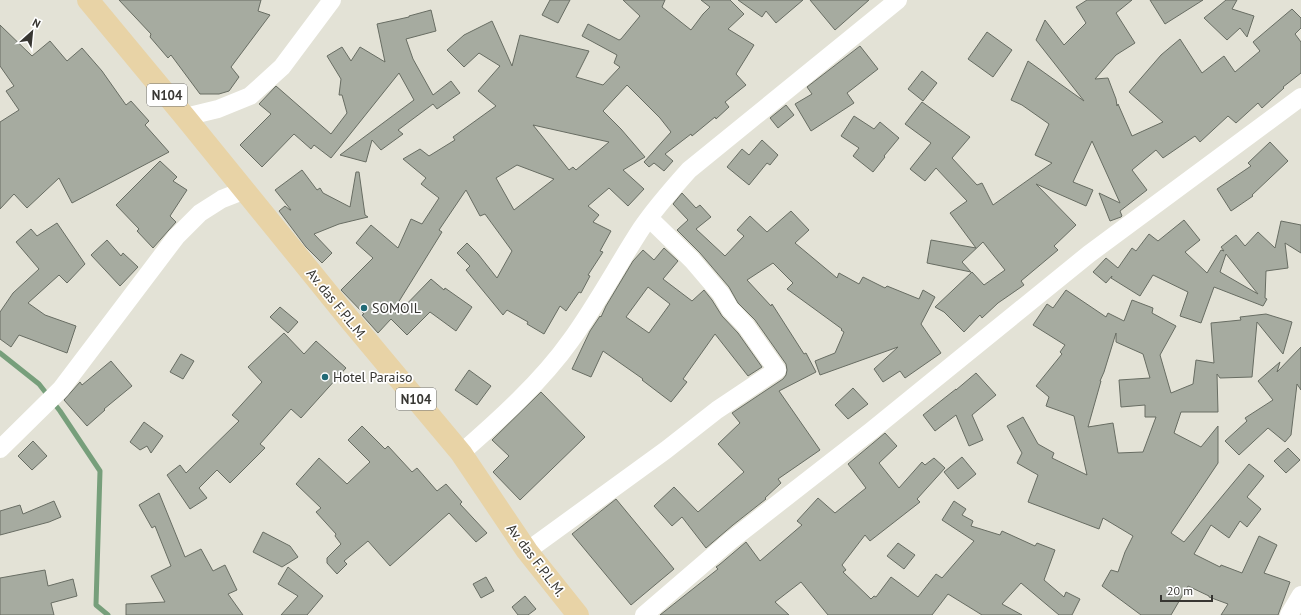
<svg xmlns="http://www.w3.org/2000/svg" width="1301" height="615" font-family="'PT Sans',sans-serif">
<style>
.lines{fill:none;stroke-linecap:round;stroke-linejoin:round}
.stream{stroke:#779f7b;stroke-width:5}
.building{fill:#a6aba0;stroke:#686d63;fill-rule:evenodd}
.minor{stroke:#fff;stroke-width:18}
.major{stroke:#e8d3a6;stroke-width:22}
.poi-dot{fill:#216a76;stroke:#fff;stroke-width:1.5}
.labels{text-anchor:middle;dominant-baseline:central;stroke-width:3.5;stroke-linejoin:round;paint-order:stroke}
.shield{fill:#fff;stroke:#737270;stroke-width:1}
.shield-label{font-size:13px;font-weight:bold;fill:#373632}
.street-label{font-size:14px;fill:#373632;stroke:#fff}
.poi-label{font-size:14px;fill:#373632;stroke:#fff;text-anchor:start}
</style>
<rect width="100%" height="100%" fill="#e3e2d6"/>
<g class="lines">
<path class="stream" d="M0,353L39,384L60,411L100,471L96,605L108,615"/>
</g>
<path class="building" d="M119,0H261L258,11L270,15L231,67L239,77L229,91L219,94H200L171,55L168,58L150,37L151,34Z
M550,0H570L558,23L542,15Z
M623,0H665L662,7L691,30L703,14L710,7L701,0H730L744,14L728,29L754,45L736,74L746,85L725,102L729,107L716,119L715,117L692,136L691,134L665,154L673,161L664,171L654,163L649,167L644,162L671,132L660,118L627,85L603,111L621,129L645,157L623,170L644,189L628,206L609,188L588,206L599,215L593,222L611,231L600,251L603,252L588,275L590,276L581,293L579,292L566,311L560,306L544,334L527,324L528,322L507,310L503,315L466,270L470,266L457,253L467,243L478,254L497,278L512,251L485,214L480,216L466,190L439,230L442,232L393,311L397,314L431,279L444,290L445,288L472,307L456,331L430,312L407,335L391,319L378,333L362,315L364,314L341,290L373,258L356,243L371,225L398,248L411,219L422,224L439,198L421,184L426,178L403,159L420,149L429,156L455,140L453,137L496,106L478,91L500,66L479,53L464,67L447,50L464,35L492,21L512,66L520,35L589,51L576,77L603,85L620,67L614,63L617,55L582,36L588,24L619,40L621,39L640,16ZM533,125L609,142L576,170L573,167L569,170ZM517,165L554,179L514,210L496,178Z
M738,0H803L776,23L766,11L762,17Z
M810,0H869L835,30Z
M1087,0H1132L1116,13L1135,43L1116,55L1095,79L1108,78L1116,99L1117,106L1118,104L1132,136L1163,122L1129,92L1161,55L1180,39L1202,73L1224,56L1235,72L1260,51L1253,42L1292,9L1301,18V28L1295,34L1301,42V73L1283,87L1284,88L1262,108L1258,103L1236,123L1228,116L1200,142L1195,136L1163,158L1156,150L1132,170L1147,190L1120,211L1122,216L1121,217L1110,221L1099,193L1120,203L1092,141L1073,182L1093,190L1086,206L1036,184L1076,225L1054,246L1058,250L1021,281L1024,285L998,303L982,318L980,315L964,332L944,312L935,307L972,272L984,285L1005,270L983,242L962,262L971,272L927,263L931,240L976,248L950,213L967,201L936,168L925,181L910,169L931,143L905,124L922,102L970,137L952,158L977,185L982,183L993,205L1052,163L1035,155L1049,124L1022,105L1011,100L1028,61L1084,101L1036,40L1045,20L1064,45L1086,23L1076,7Z
M1150,0H1203L1165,24Z
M1226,0H1237L1232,9L1254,16L1247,37L1240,28L1227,40L1204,18Z
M431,10L436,31L406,39L413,59L433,95L451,81L460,93L437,109L433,104L398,130L403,134L381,150L372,140L366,162L340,155L414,100L399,73L331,158L314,145L311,149L294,134L262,167L240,145L271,114L259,104L276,86L331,134L347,113L342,95H339L341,79L327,56L342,47L351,61L360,47L385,62L377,24L409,17V16Z
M0,25L32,56L50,41L67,61L82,48L102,71L126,105L131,101L149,121L145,125L169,152L72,203L59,178L27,208L14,194L0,209V122L19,110L6,91L14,86L0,66Z
M987,32L1012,50L993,77L968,59Z
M860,46L878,69L847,93L854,103L811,131L795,104L812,94L807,87Z
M922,71L937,83L923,101L908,89Z
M786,105L794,115L778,128L770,118Z
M854,116L874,129L880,122L899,138L884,156L885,157L873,172L853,156L859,148L841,136Z
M762,140L778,155L770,165L767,163L749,185L727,167L742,149L749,155Z
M1270,142L1288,161L1252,195L1253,196L1231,211L1217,189L1251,166L1248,163Z
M160,161L177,177L173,181L187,190L170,216L176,222L153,248L137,231L139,229L116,205Z
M302,170L317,190L320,188L323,193L350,207L356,172H359L365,215L368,217L339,224L314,234L332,253L322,263L306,247L279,211L285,206L290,210H291L275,190Z
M682,193L696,208L700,205L711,217L696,229L725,256L744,236L737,230L750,216L767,232L791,211L809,230L795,243L837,278L839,273L859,284L863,277L885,288L887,286L919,299L923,290L935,297L921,324L941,353L905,378L900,371L883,382L874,369L898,347L820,375L815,361L835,353L844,332L841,330L842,329L787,289L793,283L773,263L747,280L771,306L772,304L804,354L806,353L816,372L779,391L820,450L778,479L781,483L765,498L766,499L733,525L706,548L682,517L672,526L654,506L674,487L698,512L744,472L718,444L740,423L732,413L783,379L786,375L787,370L786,364L755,320L738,303L729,287L700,253L677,230L688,220L673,204Z
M1184,220L1200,240L1185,252L1207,273L1221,250L1224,251L1221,247L1236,235L1245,246L1258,232L1275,248L1281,221L1301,225V253L1285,243L1288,268L1266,271L1265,298L1267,299L1263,306L1214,287L1201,323L1180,316L1188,292L1153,275L1140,296L1111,278L1112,276L1106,283L1093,272L1106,258L1118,268L1132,248L1136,251L1149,234L1158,241ZM1226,254L1258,294L1220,272Z
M57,223L85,264L67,283L59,275L28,303L45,315L76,326L67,353L19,335L11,347L0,339V312L13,293L39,269L16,242L31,229L37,236Z
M107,240L121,256L123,253L138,267L120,286L91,255Z
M664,248L678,261L663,279L692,301L704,290L712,300L722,316L738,333L762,367L748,376L715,334L683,379L687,382L671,402L642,380L643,379L603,351L591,377L572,369L590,331L600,316L601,317L606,306L633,261L643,250L654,260ZM648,287L670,304L649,333L626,317Z
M1066,290L1106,317L1108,313L1124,321L1132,300L1153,308L1152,313L1176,326L1160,355L1171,393L1193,384L1196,360L1214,363L1211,323L1241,320L1240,317L1266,314L1292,322L1283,354L1257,322L1252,377L1220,378L1217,374L1218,412H1181L1174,433L1201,447L1218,426V463L1171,533L1184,542L1249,464L1264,476L1247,497L1261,509L1247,527L1240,521L1229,538L1211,525L1194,554L1220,567L1221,565L1242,573L1259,536L1277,545L1264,573L1290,582L1278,615H1221L1228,604L1209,597V596L1188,586L1171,615H1141L1102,586L1111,570L1118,572L1125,552L1133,536L1103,518L1099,529L1028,502L1038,475L1017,463L1022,453L1007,426L1023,417L1038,444L1054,453L1052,458L1087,475L1074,416L1046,406L1049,397L1036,386L1062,354L1060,352L1065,345L1033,325L1047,304L1053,308ZM1116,333V342L1143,354L1150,378L1119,380L1121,407L1145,405V417H1156L1143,452L1118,453L1113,423L1088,427L1101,381H1100L1104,372Z
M280,307L298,322L288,333L270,317Z
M284,333L304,354L316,341L346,368L301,418L291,409L260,444L265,448L230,483L217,470L199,488L207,498L190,509L167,475L180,465L186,473L239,421L232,415L262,382L248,367Z
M1301,347V390L1297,384L1291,435L1285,442L1268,428L1239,455L1225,441L1247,421L1245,418L1273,400L1258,381L1280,362L1277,372Z
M181,354L194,361L183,379L170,372Z
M111,361L132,386L104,409L105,410L87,426L64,400L80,382L82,385Z
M469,370L491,386L477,405L455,390Z
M976,373L996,395L972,415L983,440L969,446L956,415L935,431L923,415L956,389V390Z
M853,388L868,404L848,419L835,405Z
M541,392L585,437L520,500L493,472L509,456L492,440Z
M144,422L163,436L151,453L147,446L140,450L130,442Z
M362,426L385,449L388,446L412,472L417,468L437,491L446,484L462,502L460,504L487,533L476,542L449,513L390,566L368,541L344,561L347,564L337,574L327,563V558L341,544L335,536L336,534L316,512L321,508L296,484L319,458L347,484L370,462L348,440Z
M885,433L897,446L879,463L899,488L922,462L925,465L934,458L945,468L917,499L920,502L870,541L865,535L842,565L846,570L843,572L871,599L874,596L876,597L891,577L918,597L936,574L942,578L974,541L942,520L954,501L966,509L962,515L973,521L971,526L1000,535L1002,531L1035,546L1037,543L1055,550L1044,580L1064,597L1066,592L1080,599L1072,615H1059L1021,583L1002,604L1022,615H982L948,594L932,615H828L801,582L775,602L789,615H660L718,569L716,567L719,565L746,542L760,561L802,525L797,521L818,498L835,513L866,488L848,464Z
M33,441L47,456L32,470L18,456Z
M1288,448L1300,460L1286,473L1274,461Z
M962,457L976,474L958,489L944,472Z
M159,493L185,557L201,549L213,571L225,565L237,590L228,594L243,615H126V604L165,602L151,576L171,566L155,526L152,528L139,505Z
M616,499L674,569L631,605L572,534Z
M54,501L61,517L49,522L0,535V511L20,505L23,514Z
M263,532L290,546L298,557L282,567L253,552Z
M898,543L915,555L904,569L887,556Z
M288,567L323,596L307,615H281L298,596L278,584Z
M45,570L48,586L73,579L77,596L51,603L54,615H0V578Z
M486,577L494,591L481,598L473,584Z
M525,596L536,609L528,615H518L512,607Z"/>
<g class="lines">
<path class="minor" d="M185,117L218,109L250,96L282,67L332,0
M0,449L61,389L176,237L200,213L222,199L245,190
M461,453C499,420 542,381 571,340C597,304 617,266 641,229C655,208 672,189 689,170L898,0
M527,551L666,450L717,410L777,370L746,326L730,309L721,294L692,260L649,218
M644,615L730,541L871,431L1089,254L1301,97
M1289,615L1301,595"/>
<path class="major" d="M88,0L185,117L349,319L461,453L527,551L578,615"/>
</g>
<g class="poi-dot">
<circle cx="364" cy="308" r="4"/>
<circle cx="325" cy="377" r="4"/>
</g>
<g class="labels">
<g class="shield">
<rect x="147" y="84" width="40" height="22" rx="3"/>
<rect x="396" y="388" width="40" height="22" rx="3"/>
</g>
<g class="shield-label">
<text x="167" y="95">N104</text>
<text x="416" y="399">N104</text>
</g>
<g class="street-label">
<text transform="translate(337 304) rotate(51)">Av. das F.P.L.M.</text>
<text transform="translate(536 560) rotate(53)">Av. das F.P.L.M.</text>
</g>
<g class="poi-label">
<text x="372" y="308">SOMOIL</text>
<text x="333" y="377">Hotel Paraiso</text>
</g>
</g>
<g transform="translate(32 32) rotate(27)" stroke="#ffffff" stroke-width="3" paint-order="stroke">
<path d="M0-3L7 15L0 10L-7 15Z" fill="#373632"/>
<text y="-6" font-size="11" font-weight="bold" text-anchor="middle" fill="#373632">N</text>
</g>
<path d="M1161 595v6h51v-6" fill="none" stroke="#373632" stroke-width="2"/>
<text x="1167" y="595" font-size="12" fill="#373632" stroke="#ffffff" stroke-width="3" paint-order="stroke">20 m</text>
</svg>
